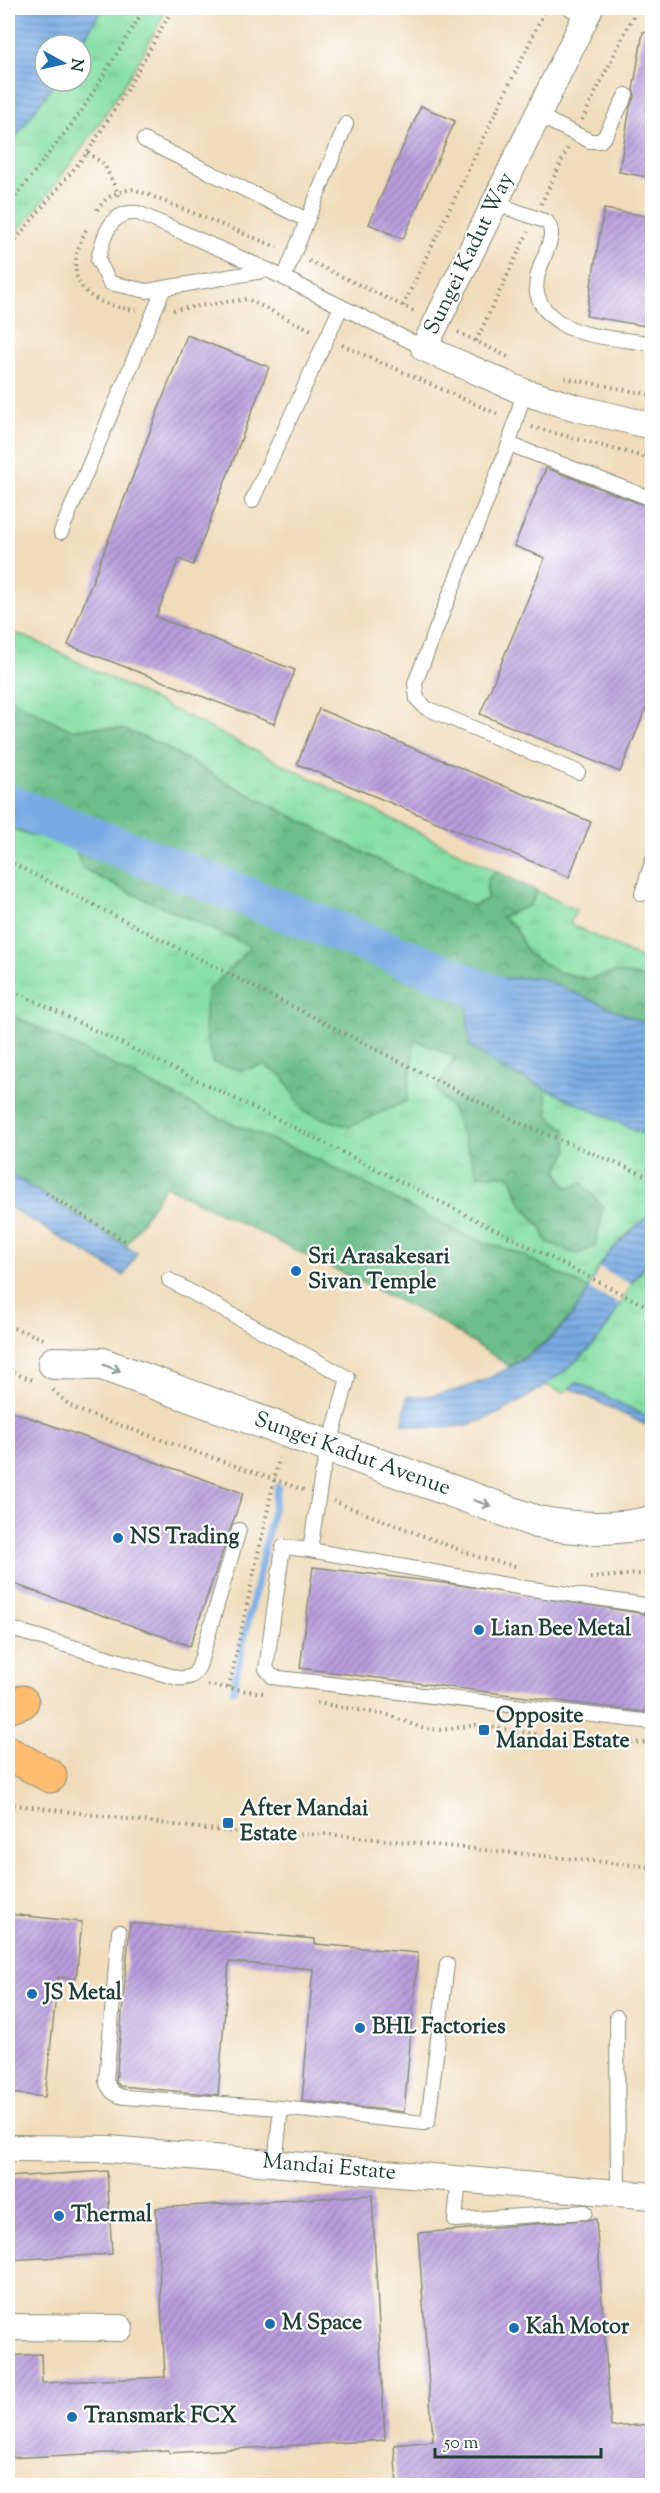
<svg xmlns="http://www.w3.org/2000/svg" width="660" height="2493" font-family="'Sorts Mill Goudy',serif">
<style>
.grass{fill:url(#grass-tufts);stroke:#528e6c;stroke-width:1.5}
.forest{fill:url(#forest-crowns);stroke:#467e5f;stroke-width:1.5}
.water{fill:url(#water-rules);stroke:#4b748c;stroke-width:1.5}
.pier{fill:#f0dcbb}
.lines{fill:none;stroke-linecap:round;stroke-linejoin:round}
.stream{stroke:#77aae3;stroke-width:7}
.river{stroke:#77aae3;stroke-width:40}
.building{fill:url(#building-hatch)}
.service-casing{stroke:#888c78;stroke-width:16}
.minor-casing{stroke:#888c78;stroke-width:28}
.tertiary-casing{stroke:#888c78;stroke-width:34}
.primary-casing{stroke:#888c78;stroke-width:35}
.path{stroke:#888c78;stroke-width:4;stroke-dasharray:1.5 4.5;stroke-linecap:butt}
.service{stroke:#fff;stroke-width:14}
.minor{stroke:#fff;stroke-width:26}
.tertiary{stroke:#fff;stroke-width:32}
.primary{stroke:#febc70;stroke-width:33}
.oneway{stroke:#8f9e9a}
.poi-dot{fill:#1f6fb2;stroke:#fff;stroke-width:2}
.labels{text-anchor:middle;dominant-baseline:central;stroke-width:4.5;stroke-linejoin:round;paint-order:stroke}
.street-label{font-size:22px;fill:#1f3d34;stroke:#fff}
.poi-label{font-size:22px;font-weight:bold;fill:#1f3d34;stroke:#fff;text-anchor:start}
</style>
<defs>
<pattern id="grass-tufts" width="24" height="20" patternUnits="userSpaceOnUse" patternTransform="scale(1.5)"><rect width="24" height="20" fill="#86dfa4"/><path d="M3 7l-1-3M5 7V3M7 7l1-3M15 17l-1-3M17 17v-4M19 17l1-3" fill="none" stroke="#73c08e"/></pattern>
<pattern id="forest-crowns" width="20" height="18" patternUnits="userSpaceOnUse" patternTransform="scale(1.5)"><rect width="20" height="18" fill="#6cbe8a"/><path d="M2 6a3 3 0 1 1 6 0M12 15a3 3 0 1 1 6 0" fill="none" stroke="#589c72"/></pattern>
<pattern id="water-rules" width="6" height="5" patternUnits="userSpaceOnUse" patternTransform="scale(1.5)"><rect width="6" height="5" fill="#77aae3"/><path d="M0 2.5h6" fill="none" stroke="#618cb9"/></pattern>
<pattern id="building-hatch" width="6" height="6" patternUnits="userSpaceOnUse" patternTransform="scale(1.5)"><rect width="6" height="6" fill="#b79cdc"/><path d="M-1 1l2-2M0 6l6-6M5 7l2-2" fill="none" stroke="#9480b3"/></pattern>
</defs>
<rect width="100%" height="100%" fill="#fff"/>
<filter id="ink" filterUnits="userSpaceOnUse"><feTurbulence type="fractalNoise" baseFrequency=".0167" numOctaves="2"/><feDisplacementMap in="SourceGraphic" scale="12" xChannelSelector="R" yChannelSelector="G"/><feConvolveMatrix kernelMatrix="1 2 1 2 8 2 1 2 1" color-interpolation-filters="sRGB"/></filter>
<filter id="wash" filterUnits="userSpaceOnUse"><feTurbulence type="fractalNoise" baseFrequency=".008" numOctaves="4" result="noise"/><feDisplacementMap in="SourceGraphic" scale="24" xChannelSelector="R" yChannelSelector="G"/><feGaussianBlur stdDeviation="1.35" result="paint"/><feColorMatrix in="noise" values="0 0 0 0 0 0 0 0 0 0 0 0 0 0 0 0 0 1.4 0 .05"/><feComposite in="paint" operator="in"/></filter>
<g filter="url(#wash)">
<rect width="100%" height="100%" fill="#f0dcbb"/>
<path class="grass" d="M103,8H167C124,94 70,170 8,243V148L56,81H81L80,45Z
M8,631L36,641L496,871L487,880V899L473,906L401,872L227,783L162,745L125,730L98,727L71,730L8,698Z
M8,828L35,836L55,832L73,842L82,868L118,887L251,946L239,960L240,1070L264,1065L283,1076L304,1112L414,1039L455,1057L436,1089L452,1109L479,1175H510L521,1203L542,1229L547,1242L568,1188L557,1170L568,1151L565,1129L549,1117L545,1088L652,1138V1213C623,1237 605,1254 589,1289L518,1253L468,1237L307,1154L221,1119L8,1013Z
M537,891L576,910L570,924L652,964V979L617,972L588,979L559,972L528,954L515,927L501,917L530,905Z
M652,1259V1419L577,1382L563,1393L545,1385L591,1346L607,1328L631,1284Z"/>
<path class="forest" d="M8,698L71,730L98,727L125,730L162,745L227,783L401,872L473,906L487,899V880L496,871L537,891L530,905L501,917L515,927L528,954L559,972L588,979L617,972L652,979V1026L538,977L487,979L445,966L467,994L469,1045L503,1069L545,1088L549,1117L565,1129L568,1151L557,1171L567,1188L582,1183L603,1207L595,1247L576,1254L547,1242L542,1229L521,1203L510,1175H478L452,1109L436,1089L455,1057L415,1039L407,1101L349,1127L304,1112L283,1076L264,1065L240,1070L212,1063L204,1027L207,991L239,960L250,946L118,887L82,868L73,842L55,832L35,836L8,828Z
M8,1013L221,1119L307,1154L468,1237L518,1253L589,1289C570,1323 543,1347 509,1366L436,1319L165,1186L126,1246L8,1173Z"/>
<path class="water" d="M8,8H103L80,45H45V81H56L8,148Z
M445,966L487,979L538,977L652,1026V1138L503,1069L469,1045L467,994L439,977Z
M8,1173L137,1253L124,1276L8,1206Z
M652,1213V1259C645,1267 637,1274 631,1283C622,1297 617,1313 607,1327C582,1365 514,1411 471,1424C450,1430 425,1428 403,1424L407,1396C467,1399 543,1357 577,1309C586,1297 591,1282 598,1269C611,1246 633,1229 652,1213Z
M577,1382L652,1419V1428L570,1388Z"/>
<path class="pier" d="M599,1268L631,1284L620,1304L589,1289Z"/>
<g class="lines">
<path class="stream" d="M233,1690L278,1487"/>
<path class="river" d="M8,804L441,972L493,995"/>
</g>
<g id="blocks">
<path class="building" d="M643,32L652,33V178L619,172L630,107L635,95L633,90Z
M421,106L455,121L403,239L369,224Z
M604,209L652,217V327L586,316Z
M187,335L269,367L193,565L179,559L156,617L295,670L274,724L68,645Z
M546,468L652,508V694L620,772L480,714L545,558L514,546Z
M319,709L591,822L569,877L297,764Z
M8,1410L243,1493L190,1646L8,1582Z
M313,1567L452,1584L652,1615V1649L645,1712L300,1668Z
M8,1914L82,1922L76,1979L58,1977L45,2097L8,2093V2009L11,1974L8,1973Z
M130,1923L315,1939V1944L418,1953L404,2112L302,2101L313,1969L229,1962L218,2095L120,2086L116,2082Z
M107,2171L112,2254L8,2260V2177Z
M372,2195L385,2440L169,2453V2450L8,2458V2356L41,2354L42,2383L165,2377L156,2208Z
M596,2219L611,2427L652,2424V2486H397L394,2445L433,2441L418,2233Z"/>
</g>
</g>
<g filter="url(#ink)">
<use href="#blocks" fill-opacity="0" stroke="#888c78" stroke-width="1.5"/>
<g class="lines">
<g class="service-casing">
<path id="service" d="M569,8L586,16
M537,115L590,141H600L605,136L626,95
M144,140L307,220
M494,203L547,222C567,246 503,286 562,324C583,338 627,339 652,344
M268,270L147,291L110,283L98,260C103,237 110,210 138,213L268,270L424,348
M284,278L346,124
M524,392L509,444L415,683L417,699L426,708L578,772
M509,444L652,499
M252,501L341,307
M61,532L164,288
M642,894L652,862
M169,1280L348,1378L322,1474L310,1550
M652,1606L518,1587L310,1550L283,1547L266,1669L273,1677L279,1678L652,1722
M8,1628L177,1678C188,1679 194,1677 199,1666L239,1530
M119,1932L106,2081C110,2091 114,2095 124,2097L281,2108L424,2123L428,2121L447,1964
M617,2017L618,2193
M275,2163L281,2108
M459,2178L455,2220L585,2212"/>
</g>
<g class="minor-casing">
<g id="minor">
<path d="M590,8L424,348L524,392L577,408L652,426"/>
<path id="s1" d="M8,2148L109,2149L652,2196"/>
<path d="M8,2327L120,2328"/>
</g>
</g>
<g class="tertiary-casing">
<g id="tertiary">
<path id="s2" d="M54,1363L102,1364L537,1522C577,1529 613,1531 652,1522"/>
</g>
</g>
<g class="primary-casing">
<path id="primary" d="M8,1707L22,1702
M8,1753L50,1776"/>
</g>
<path class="path" d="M582,120L637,8
M87,153L104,164L121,200
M541,204L568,148
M8,206L81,112L145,8
M97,210C106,196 118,191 134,189L277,247
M86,230C60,281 84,304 136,310
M8,249L87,153L125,93L173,8
M309,261L416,312
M403,306L546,8
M173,310L247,299L311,330
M458,332L508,357
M476,341L528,232
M342,345L500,415
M565,378L652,395
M532,427L652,459
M8,861L522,1124L652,1178
M8,988L289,1125L652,1309
M46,1193L128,1243
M8,1326L44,1339
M8,1371L33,1380
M53,1390L69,1405L85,1413L304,1490
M333,1501L478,1557L515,1566
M590,1578L652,1573
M208,1685L263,1693
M229,1687L279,1458
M317,1703L388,1715L422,1728L442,1730L476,1725L535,1734L550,1746L569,1748L590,1741L652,1743
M8,1804L223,1831L268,1835L327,1834L652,1867"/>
<use href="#service" class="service"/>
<use href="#minor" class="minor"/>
<use href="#tertiary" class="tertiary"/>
<use href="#primary" class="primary"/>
</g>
<defs><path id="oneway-shaft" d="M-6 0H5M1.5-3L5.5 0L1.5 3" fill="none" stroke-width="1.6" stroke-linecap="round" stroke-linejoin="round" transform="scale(1.5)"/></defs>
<g class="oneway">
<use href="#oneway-shaft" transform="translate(112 1368) rotate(20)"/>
<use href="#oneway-shaft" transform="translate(482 1503) rotate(19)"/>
</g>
</g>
<g class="poi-dot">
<circle cx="296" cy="1271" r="6"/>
<circle cx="118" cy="1538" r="6"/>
<circle cx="479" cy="1630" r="6"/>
<rect x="478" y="1724" width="12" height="12" rx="3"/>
<rect x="222" y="1817" width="12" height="12" rx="3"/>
<circle cx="32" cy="1994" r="6"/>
<circle cx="360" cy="2028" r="6"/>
<circle cx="59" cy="2216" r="6"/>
<circle cx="270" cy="2324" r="6"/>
<circle cx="514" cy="2328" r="6"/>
<circle cx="72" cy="2417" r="6"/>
</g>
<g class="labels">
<g class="street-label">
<text transform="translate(470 254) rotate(-64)">Sungei Kadut Way</text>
<text stroke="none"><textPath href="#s2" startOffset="314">Sungei Kadut Avenue</textPath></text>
<text stroke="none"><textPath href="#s1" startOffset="322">Mandai Estate</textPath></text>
</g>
<g class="poi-label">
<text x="308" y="1258">Sri Arasakesari<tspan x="308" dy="25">Sivan Temple</tspan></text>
<text x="130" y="1538">NS Trading</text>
<text x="491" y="1630">Lian Bee Metal</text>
<text x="496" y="1717">Opposite<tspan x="496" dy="25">Mandai Estate</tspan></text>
<text x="240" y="1810">After Mandai<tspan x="240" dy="25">Estate</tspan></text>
<text x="44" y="1994">JS Metal</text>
<text x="372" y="2028">BHL Factories</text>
<text x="71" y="2216">Thermal</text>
<text x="282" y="2324">M Space</text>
<text x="526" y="2328">Kah Motor</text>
<text x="84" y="2417">Transmark FCX</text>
</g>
</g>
<rect width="660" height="2493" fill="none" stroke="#fff" stroke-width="30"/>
<g transform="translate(63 63) rotate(98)"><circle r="28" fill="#ffffff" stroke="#a5b1ae" stroke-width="1.5"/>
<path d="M0-4.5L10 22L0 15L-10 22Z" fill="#1f6fb2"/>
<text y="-9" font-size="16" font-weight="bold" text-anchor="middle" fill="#1f3d34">N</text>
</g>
<path d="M435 2448v9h166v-9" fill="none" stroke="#1f3d34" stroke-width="3"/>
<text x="444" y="2448" font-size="18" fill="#1f3d34" stroke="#ffffff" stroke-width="4.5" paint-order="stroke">50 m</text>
</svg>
